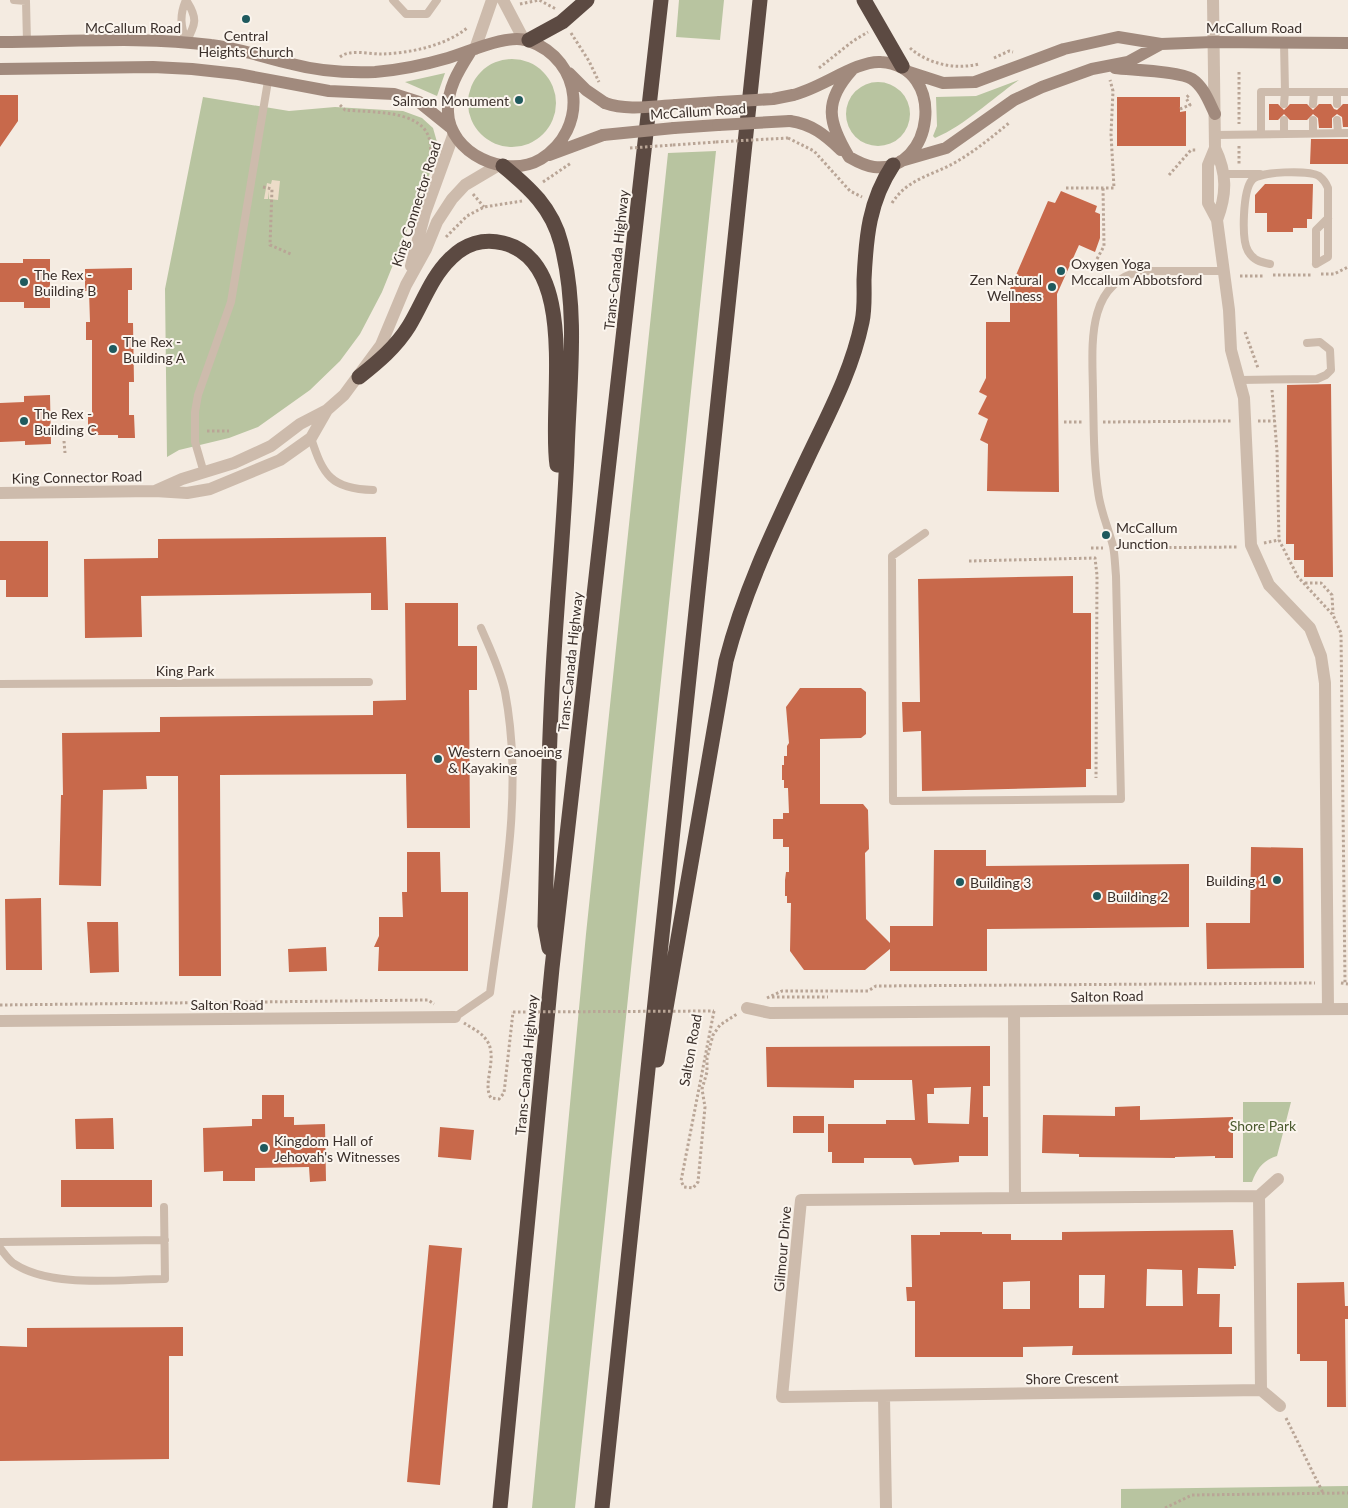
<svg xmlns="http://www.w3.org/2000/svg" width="1348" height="1508" font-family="Lato,sans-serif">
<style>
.green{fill:#b8c4a0}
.plaza{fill:#ecdcc8}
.building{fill:#c8694b;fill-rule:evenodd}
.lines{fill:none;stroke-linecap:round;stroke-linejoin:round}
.path{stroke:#b9a596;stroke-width:3;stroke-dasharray:2.5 2.5;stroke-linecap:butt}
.service{stroke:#cdbbac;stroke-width:8}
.minor{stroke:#cdbbac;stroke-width:12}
.tertiary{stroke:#cdbbac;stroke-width:12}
.secondary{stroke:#a18a7d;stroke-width:12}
.motorway{stroke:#5c4a42;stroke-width:15}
.path-bridge{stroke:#b9a596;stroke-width:3;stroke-dasharray:2.5 2.5;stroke-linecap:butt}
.secondary-bridge{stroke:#a18a7d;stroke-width:12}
.poi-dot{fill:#1f5a5e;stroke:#fbf5ee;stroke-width:2}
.labels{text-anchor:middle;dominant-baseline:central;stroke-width:4;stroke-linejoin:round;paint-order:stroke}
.street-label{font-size:14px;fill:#3b302b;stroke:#fbf5ee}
.poi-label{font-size:14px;fill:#3b302b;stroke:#fbf5ee;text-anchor:start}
.park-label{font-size:14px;fill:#4a5a2e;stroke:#fbf5ee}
</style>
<rect width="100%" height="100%" fill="#f4ebe1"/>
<path class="green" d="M679,0H724L720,40L676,37Z
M468 103a44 44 0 1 1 88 0a44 44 0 1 1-88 0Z
M445,73L437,96L405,82Z
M1019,80C991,99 967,124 935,138L933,136L937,126L936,97L976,96Z
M846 114a32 32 0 1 1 64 0a32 32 0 1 1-64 0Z
M203,97L289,111L335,107L403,111L422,118L433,128L437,142L430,173L382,292L360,334L340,361L310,390L258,427L229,438L179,450L167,457L165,289Z
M716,151L575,1508H532L586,934L668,153Z
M1243,1102H1291L1277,1156C1263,1160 1257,1169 1252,1182H1243Z
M1348,1486V1508H1121V1489Z"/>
<path class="plaza" d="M272,180L280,181L278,200L269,199V191L268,199H264L267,183L271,184Z"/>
<path class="building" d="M0,95H18V121L0,147Z
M1117,97H1180V112L1186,111V146H1117Z
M1269,104H1278L1284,110L1290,104H1307L1313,110L1319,104H1331L1334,109L1337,110L1343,104H1348V127H1343L1342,117L1337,114L1332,118V128H1319L1318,118L1313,114L1307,120H1290L1284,114L1278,120H1269Z
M1311,139H1348V164H1310Z
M1265,184H1313L1312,219H1307V228H1293V232H1267V213H1255V195Z
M1061,191L1097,206L1095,212L1100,214V238L1095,252L1079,245L1057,294L1059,492L987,491L988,444L980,440L988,419L978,414L987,396L979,392L986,378V322H1010V289L1048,201L1055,203Z
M23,259H50V308H24V302H0V263H23Z
M132,268V290H128V323H133L134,382H129V415H134L135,438H118V435H88V414H92V340H86V322H90L89,291H85V269Z
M1331,384L1333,577H1304V560H1294V544H1286L1287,385Z
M50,395L51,444L25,445V441L0,442V403L24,402V396Z
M386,537L388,610H371V593L141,596L142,637L85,638L84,559L158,558V539Z
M0,541H48V597H6V580H0Z
M1073,576V613H1091V769H1086V787L922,791L921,731L903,732L902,702H920L918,579Z
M405,603H458V646H477V690H469L470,828H407L406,774L220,775L221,976H179L178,776H146L147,789L103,790L101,886L59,885L61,795H63L62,733L160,732V717L373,715V701L406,700Z
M800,688H861L866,692V734L861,738L820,739V804H863L868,810L869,849L865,853L866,919L890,943V926H933L934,850H986V866L1189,864V927L987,929V971H890V949L865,970H804L790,951L791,903H787V896H785V880L786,872H789V847H783V839H773V819H783V813H789L788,788H784V780H782V765H784V756H787V746L789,743L786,707Z
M1251,847L1303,848L1304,968L1207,969L1206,923H1250Z
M407,852H440L441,892H468V971H378L379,947H374L379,936V917H403L402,892H407Z
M41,898L42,970H6L5,899Z
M87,922H118L119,972L90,973Z
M326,947L327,971L289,972L288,949Z
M990,1046V1086H983V1117H988V1156H959V1162L914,1165L911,1158H864V1163H832V1152H828V1124H886V1120H915L912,1080H854V1088L767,1087L766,1047ZM971,1087L969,1124L928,1123L927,1094H934V1088Z
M262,1095H284V1117H294V1125L325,1124L326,1181L310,1182L309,1167L255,1168V1181H223V1171L204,1172L203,1128L252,1126V1119H262Z
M1140,1106V1120L1233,1117V1158H1215V1156L1175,1157V1158L1079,1157V1154L1042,1153L1043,1115L1115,1116V1107Z
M793,1116H824V1133H793Z
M113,1118L114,1149H76L75,1119Z
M440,1127L474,1130L471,1160L438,1157Z
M61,1180H152V1207H61Z
M1233,1230L1236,1266H1234V1269L1198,1268L1197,1294H1220L1219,1327H1232V1354L1072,1355L1073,1346L1023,1347V1357H915V1301H907L906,1287H912L911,1235H940V1232H982V1234H1011V1240H1062V1232ZM1147,1269L1182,1270L1183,1306H1146ZM1079,1275H1105L1104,1308H1079ZM1030,1281V1309H1003V1282Z
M429,1245L462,1248L440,1485L407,1482Z
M1344,1282L1345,1306H1348V1319H1345L1346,1407H1327V1361H1300V1354H1297V1283Z
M183,1327V1356H169V1459L0,1461V1346L27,1347V1328Z"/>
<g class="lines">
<path class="path" d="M520,4L539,0L556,9
M571,33L589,61L599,82
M910,48C928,64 955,70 979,64
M340,57C350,49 368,54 382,54C410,53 445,46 467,28
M994,58L1009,51L1013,52
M819,68L853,41L868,32
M1239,72V124
M340,105L345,110C375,113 437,108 430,155
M1180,109L1190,105L1186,98L1189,95
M788,138L814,151L850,191L862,197
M673,145L716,142
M1239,146V164
M1169,175L1191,150H1197
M543,182L571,163
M263,187L272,189L270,245L291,254
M1066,188H1114L1111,134L1113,91L1110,80
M473,194L484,207
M892,203C908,178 932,176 956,162C975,151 992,137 1009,123
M446,237L467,216L484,207L522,201
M1097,259L1104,246L1103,188
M1321,274H1334L1348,267
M1273,275H1312
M1240,276H1264
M1245,332L1258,368
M1272,390L1277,451L1279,540L1298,577L1333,615L1341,633L1345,983
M1258,421H1275
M1064,422H1084
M1103,422L1231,421
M207,431H229
M64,441L65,453
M1264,543L1279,540
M1091,548H1103
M1124,548L1238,547
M969,561L1095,558L1097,575L1096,778
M1305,583H1321L1332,595L1333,614
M1341,983L1348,984
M772,997H828
M767,998L782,991H868L876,986L1315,983
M0,1005L428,1000L434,1004
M714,1011L681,1181L684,1187L693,1188L698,1182L705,1107L702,1089L707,1072V1058L713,1035L720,1025L737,1014
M464,1023C470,1027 479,1031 484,1037C501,1054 481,1083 491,1098L499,1099L504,1093L513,1012
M1286,1418L1323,1493
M1165,1508L1192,1495L1348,1493"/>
<path class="service" d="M14,0L26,1L27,42
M393,0L406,14H427L437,0
M186,42C196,24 198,18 186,0
M186,42C181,26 179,16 186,0
M1284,42L1285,92H1348
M1337,92V104
M1313,104L1314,92
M1313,120V133
M1337,120L1338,133
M1284,133V120
M1261,134V92H1285L1284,104
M1215,135L1348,133
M1223,174H1260
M1270,264C1260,262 1253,260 1248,251C1241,239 1243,190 1252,180C1259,171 1309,170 1319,176C1323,179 1326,183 1328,188V257L1316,264
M1316,264V230L1328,218
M1240,380L1317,379L1326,375L1331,370L1330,350L1320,342L1307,343
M311,438C323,475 331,489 373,490
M204,473L195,442V412L198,395L231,302L268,81
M925,533L892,556L893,801L1121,799L1116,576C1115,566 1115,556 1113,546C1108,527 1100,510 1098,491C1093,460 1094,428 1093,396C1093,351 1083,284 1141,271H1224
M0,684L369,682
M455,1017L490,993C503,894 524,791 505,692C500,669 490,649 481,628
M0,1242L165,1240
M0,1248C4,1253 8,1259 13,1263C52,1289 120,1279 165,1279L164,1207"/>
<path class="minor" d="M503,0L524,40
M1213,0L1215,148C1227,173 1227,194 1217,220
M475,49L492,0
M1215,148L1208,165V203L1217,220L1229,310L1231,350L1244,398L1251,545L1269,585L1310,628L1321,656L1325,683L1328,1009
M747,1008L770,1013L1348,1009
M1014,1012L1015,1198
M0,1021L455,1017
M1259,1196L1261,1390L782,1397L801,1200L1259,1196L1278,1179
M1261,1390L1280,1406
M884,1397L886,1508"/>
<path class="tertiary" d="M411,266L425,213L454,133
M155,491L182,479L234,463L271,446L300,424L327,410L344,395L381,345L406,285L426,249L437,222L452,199L465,185L497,166
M0,493L155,491L187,493L210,489L280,460L311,438L327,410"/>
<path class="secondary" d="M0,42C70,42 142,36 211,45C239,48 265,58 292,64C318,71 348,73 375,72C400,70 424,65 448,58C469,52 508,33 529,41C583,60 589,129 541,159C506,180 449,153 448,112C447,88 459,70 471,51
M1115,68C1131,70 1180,71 1192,79C1204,87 1209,102 1215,114
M0,69L153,67L192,69L238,74L329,91L394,94L419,102L450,127
M909,72L943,83L975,82L1064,49L1118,37L1161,44L1213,42L1348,43
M569,73L586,90L605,103
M793,95C820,89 857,60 881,62C948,66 934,174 874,167C865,166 856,161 849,157C828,122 823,102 852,70
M676,105L720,102
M790,121C812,124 825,135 841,150
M674,128L718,125
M549,155L603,135
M901,161L946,148L1014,100L1042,87L1092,69L1128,62L1161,44"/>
<path class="motorway" d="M864,0L902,66
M529,40L562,22L587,0
M503,166C530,188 552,208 561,243C579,311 569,385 567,454C564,527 557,598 553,671C548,756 547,841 545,926L549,948
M359,377C378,362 396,347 409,326C423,303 431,277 451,258C465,244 483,238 503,243C581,262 548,407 557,465
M657,1060L726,661C745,587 777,523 809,455C830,411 852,370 862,322C865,308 864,294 864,280C866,237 869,201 893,165
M500,1508L552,968L661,0
M602,1508L760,0"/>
<path class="path-bridge" d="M716,142L788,138
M630,148L673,145
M513,1012L714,1011"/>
<path class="secondary-bridge" d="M720,102L773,99L793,95
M605,103C628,111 653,106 676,105
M718,125L790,121
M603,135L674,128"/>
</g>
<g class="poi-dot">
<circle cx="246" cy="19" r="5"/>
<circle cx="519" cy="100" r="5"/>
<circle cx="1061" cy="271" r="5"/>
<circle cx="24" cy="282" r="5"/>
<circle cx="1052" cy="287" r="5"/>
<circle cx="113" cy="349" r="5"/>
<circle cx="24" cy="421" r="5"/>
<circle cx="1106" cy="535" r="5"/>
<circle cx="438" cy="759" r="5"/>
<circle cx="1277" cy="880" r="5"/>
<circle cx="960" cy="882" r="5"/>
<circle cx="1097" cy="896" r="5"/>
<circle cx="264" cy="1148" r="5"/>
</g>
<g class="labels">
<g class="street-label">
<text x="133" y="27">McCallum Road</text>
<text x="1254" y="27">McCallum Road</text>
<text transform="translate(698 111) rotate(-4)">McCallum Road</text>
<text transform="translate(416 204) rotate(-72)">King Connector Road</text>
<text transform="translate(616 260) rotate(-84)">Trans-Canada Highway</text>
<text transform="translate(77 477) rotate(-1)">King Connector Road</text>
<text transform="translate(570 662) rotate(-84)">Trans-Canada Highway</text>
<text x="185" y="670">King Park</text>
<text transform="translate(1107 996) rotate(-1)">Salton Road</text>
<text x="227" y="1004">Salton Road</text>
<text transform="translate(690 1050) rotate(-80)">Salton Road</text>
<text transform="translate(526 1065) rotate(-85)">Trans-Canada Highway</text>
<text transform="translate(782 1249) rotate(-85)">Gilmour Drive</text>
<text transform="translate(1072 1378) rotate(-1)">Shore Crescent</text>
</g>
<g class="poi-label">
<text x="246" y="35" text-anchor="middle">Central<tspan x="246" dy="16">Heights Church</tspan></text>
<text x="509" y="100" text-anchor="end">Salmon Monument</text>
<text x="1071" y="263">Oxygen Yoga<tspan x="1071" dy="16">Mccallum Abbotsford</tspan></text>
<text x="34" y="274">The Rex -<tspan x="34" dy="16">Building B</tspan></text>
<text x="1042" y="279" text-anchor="end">Zen Natural<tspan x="1042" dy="16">Wellness</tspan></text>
<text x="123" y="341">The Rex -<tspan x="123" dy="16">Building A</tspan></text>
<text x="34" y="413">The Rex -<tspan x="34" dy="16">Building C</tspan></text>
<text x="1116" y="527">McCallum<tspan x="1116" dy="16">Junction</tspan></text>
<text x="448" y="751">Western Canoeing<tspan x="448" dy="16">&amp; Kayaking</tspan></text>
<text x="1267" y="880" text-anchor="end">Building 1</text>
<text x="970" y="882">Building 3</text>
<text x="1107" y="896">Building 2</text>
<text x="274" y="1140">Kingdom Hall of<tspan x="274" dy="16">Jehovah's Witnesses</tspan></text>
</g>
<g class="park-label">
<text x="1263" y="1125">Shore Park</text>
</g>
</g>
</svg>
